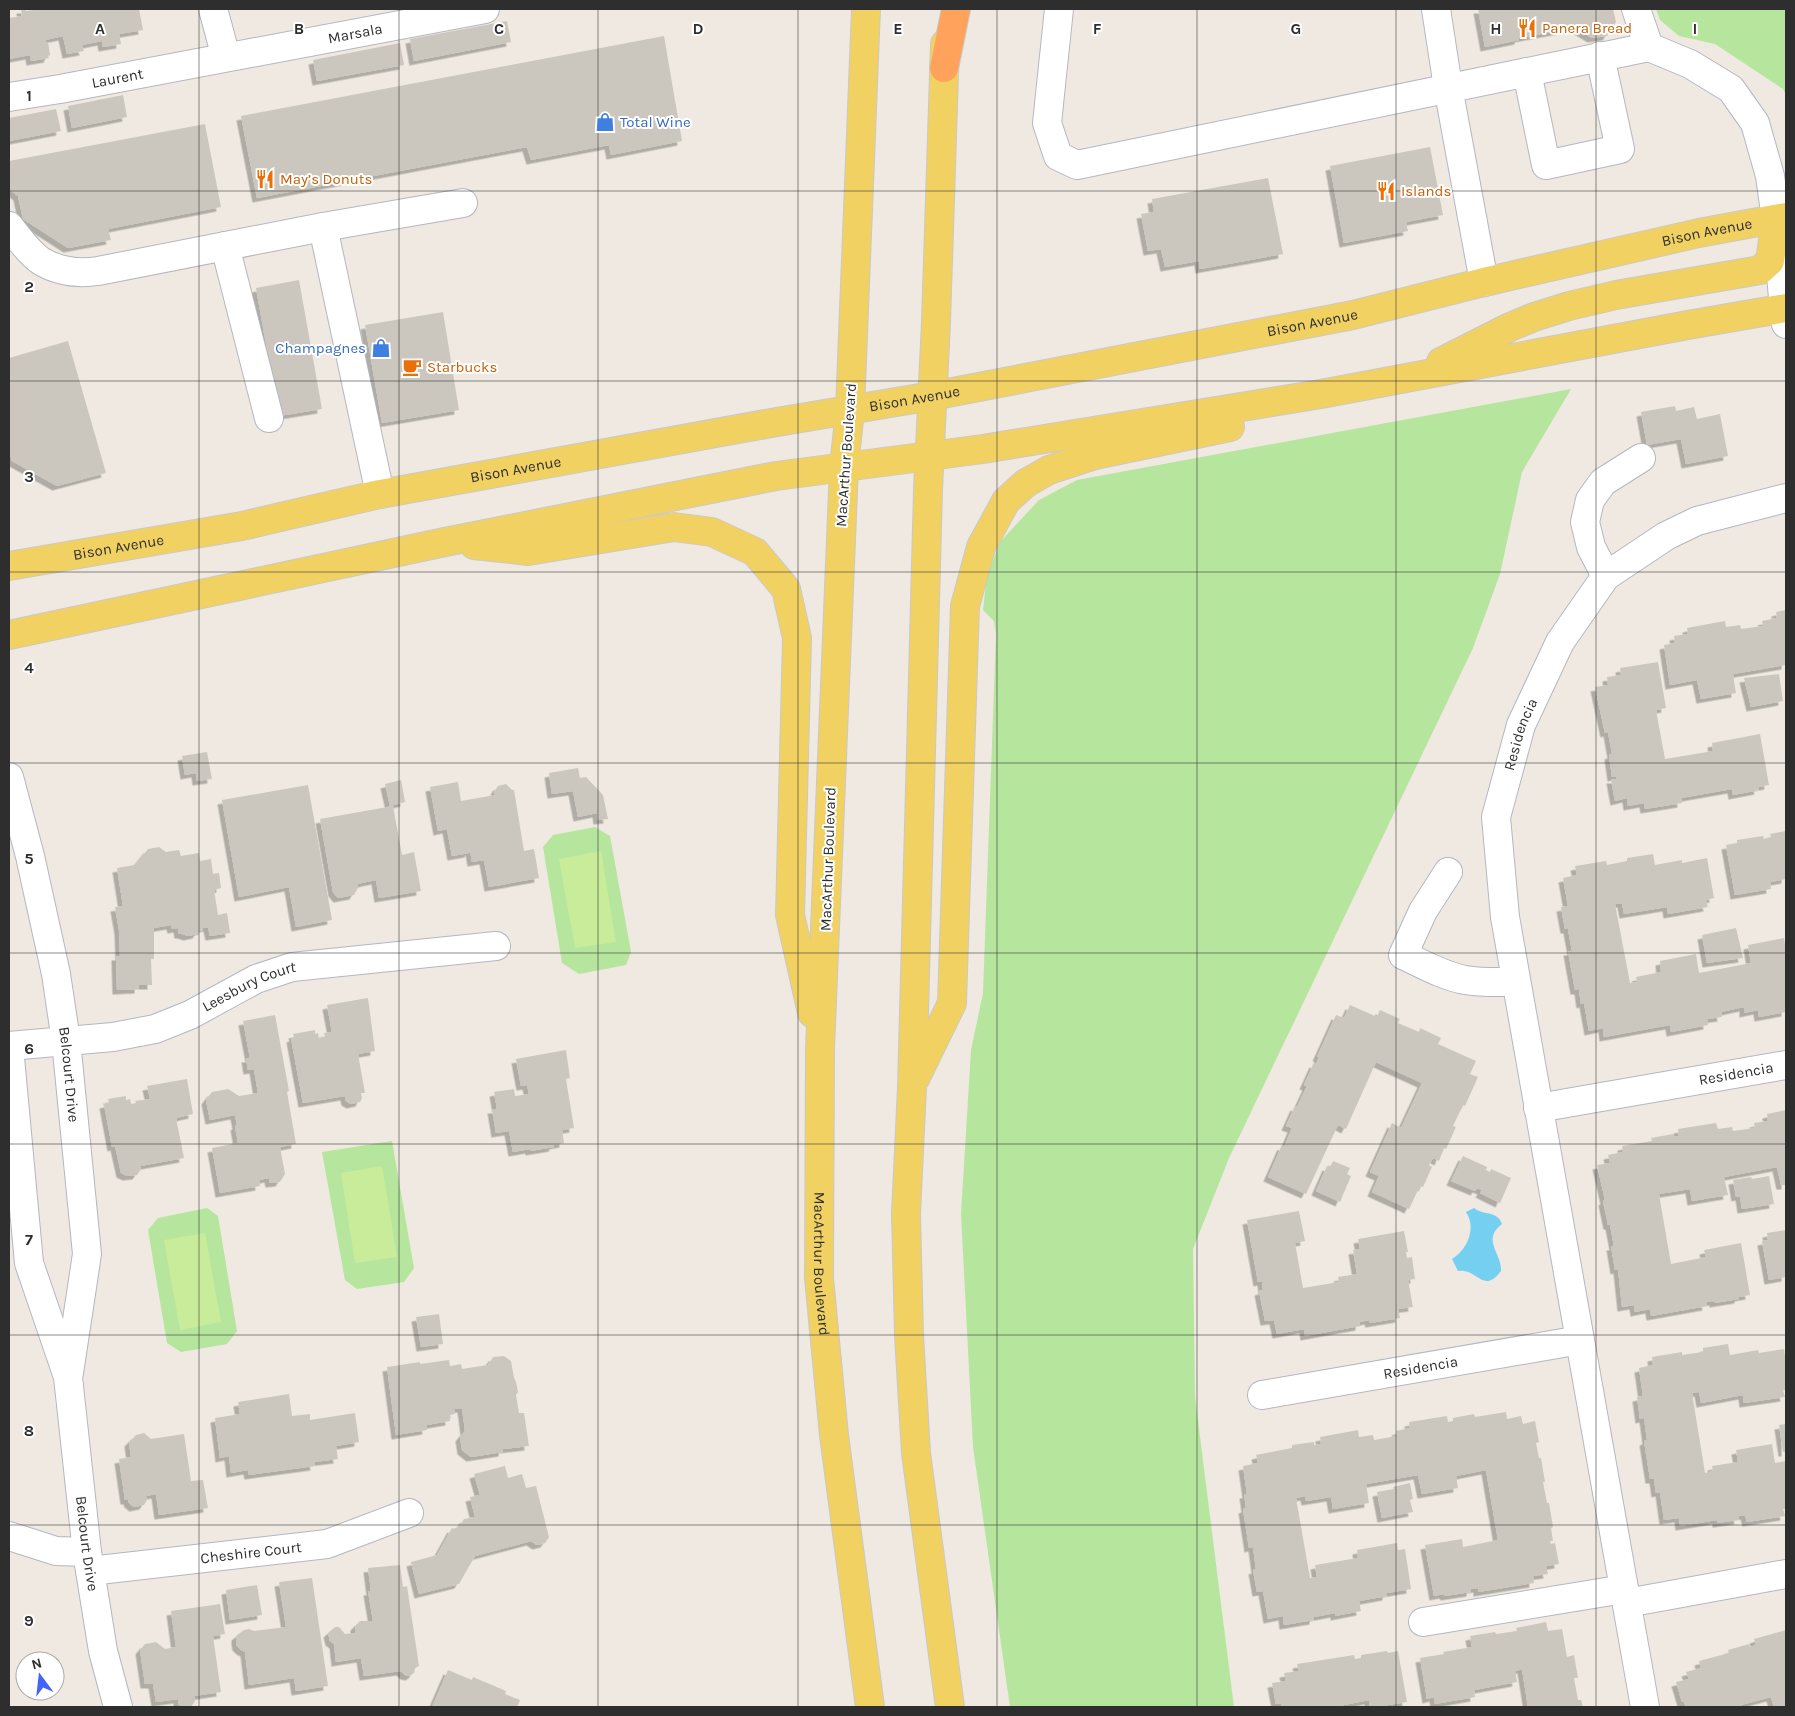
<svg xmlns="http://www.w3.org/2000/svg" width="1795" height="1716" font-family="Karla,sans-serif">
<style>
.green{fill:#b6e59e}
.pitch{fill:#c9ec9a}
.water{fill:#75cff0}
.building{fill:#cbc7bf;filter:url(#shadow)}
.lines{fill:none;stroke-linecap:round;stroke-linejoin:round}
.minor-casing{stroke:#b4b7c1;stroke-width:30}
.major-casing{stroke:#c9c9c9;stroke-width:30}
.highway-casing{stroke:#c9c9c9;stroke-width:30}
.minor{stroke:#fff;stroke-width:28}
.major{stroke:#f2d163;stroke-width:28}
.highway{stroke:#ffa35c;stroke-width:28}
.grid{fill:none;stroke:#2e2e2e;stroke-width:1;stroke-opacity:0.55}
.labels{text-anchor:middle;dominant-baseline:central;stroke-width:4;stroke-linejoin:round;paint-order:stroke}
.food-label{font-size:15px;fill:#c56008;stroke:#fff;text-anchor:start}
.street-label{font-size:15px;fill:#2e2e2e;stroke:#fff}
.shop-label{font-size:15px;fill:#366cbe;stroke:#fff;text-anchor:start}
.grid-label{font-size:16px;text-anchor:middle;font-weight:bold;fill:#2e2e2e;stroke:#fff;stroke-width:4;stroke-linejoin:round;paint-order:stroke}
</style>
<defs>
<filter id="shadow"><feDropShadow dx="-4.5" dy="4.5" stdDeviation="0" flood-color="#0004"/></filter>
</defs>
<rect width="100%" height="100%" fill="#efe9e1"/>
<path class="green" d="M1656,9H1786V95L1783,89L1715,44L1679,36L1660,20Z
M1571,389L1522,472L1500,574L1473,648L1229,1158L1193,1249L1195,1397L1234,1707H1010L973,1447L961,1214L971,1050L983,993L996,634L994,621L983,610L987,575L1000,542L1039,500L1077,480Z
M595,827L610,836L631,952L626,965L579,974L562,963L543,847L553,835Z
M392,1141L414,1268L404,1282L357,1289L345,1280L322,1152Z
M207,1208L218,1216L237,1331L227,1344L181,1352L167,1343L148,1230L158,1218Z"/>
<path class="pitch" d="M601,851L616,942L575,948L559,859Z
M382,1166L397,1257L355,1263L341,1173Z
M205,1233L221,1322L180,1330L164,1240Z"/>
<path class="water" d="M1474,1208C1484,1216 1497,1210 1502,1224C1481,1240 1502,1253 1501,1271C1483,1295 1478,1268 1458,1271L1452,1259C1467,1250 1477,1228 1466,1212Z"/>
<path class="building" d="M21,9H26V11L40,9H139L143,30L119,34L121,44L103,47L102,41L82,45L84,51L67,54L63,36L45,40L46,43L48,42L50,55L48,56L49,58L31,61L30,55L9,59V18L22,16Z
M1478,9H1613L1616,22L1607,36L1592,38L1579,30L1578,27L1519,38V40L1485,47Z
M507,21L511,42L414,61L410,39Z
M664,36L682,141L611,155L609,145L531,160L527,147L257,198L241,116Z
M400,43L404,65L317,81L313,60Z
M123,95L127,117L72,128L68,106Z
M56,109L61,131L9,141V118Z
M205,124L221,207L108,229L111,240L68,248L23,219L18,196L9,189V161Z
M1430,147L1443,215L1406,222L1408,231L1344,243L1330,166Z
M1268,178L1283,254L1200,269L1199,261L1165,267L1161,249L1148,251L1141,214L1154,212L1152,199Z
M299,280L322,409L279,416L256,288Z
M443,312L459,410L382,423L365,325Z
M68,341L106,473L57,486L12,461L9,451V358Z
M1675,406L1676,411L1694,407L1697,419L1720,414L1728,456L1686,464L1681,439L1647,445L1641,412Z
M1786,610V665L1733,674L1736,693L1701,699L1697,680L1670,685L1664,645L1675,643L1674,636L1688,634L1687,628L1725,621L1726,627L1740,625L1741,629L1763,626L1762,621L1777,618L1776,612Z
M1658,662L1666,708L1656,710L1665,759L1713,751L1712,743L1760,734L1769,785L1758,787L1759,790L1733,795L1732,789L1681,798L1682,803L1645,809L1644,803L1628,806L1627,798L1615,801L1611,779H1617L1616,776L1612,777L1609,755L1612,754L1608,732L1605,733L1595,687L1608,685L1607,677L1621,675L1620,668Z
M1779,674L1783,701L1751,707L1744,678Z
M207,752L212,779L197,781L196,773L185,775L182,756Z
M578,768L580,778L586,777L603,795L608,819L598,820L597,813L578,817L573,791L552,794L549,773Z
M401,780L405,802L390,806L385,784Z
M458,782L461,801L495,795L494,792L498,786L506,784L512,790H514L524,851L534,849L539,878L489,887L484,860L472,862L470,850L469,853L452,856L447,829L438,831L430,787Z
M308,785L332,920L296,927L289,887L239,897L222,800Z
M393,806L402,855L414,852L421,891L379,898L376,880L357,884L358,888L354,895L338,898L333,892L320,819Z
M1786,831V879L1770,882L1771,889L1735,895L1726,845L1737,843V840L1763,836L1764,839L1771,837L1770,834Z
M159,847L166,852L179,850L181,856L199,853L200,861L211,859L213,874L219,873L221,888L214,890L218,915L227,913L230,933L210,936L208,927L203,928V930L199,931L197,934L188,936L182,934H179L178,928L172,929L171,925L154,928V959H151L152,985H139V989L117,990L116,956H120L119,930L115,907L123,906L117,868L135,865L148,849Z
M1653,854L1655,865L1682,860V863L1707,858L1714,898L1706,900L1708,907L1668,914L1667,907L1624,914L1622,903L1615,904L1630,983L1637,982L1636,977L1661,972L1660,961L1696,954L1699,973L1751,963L1748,945L1784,938L1786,951V1012L1759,1017L1758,1010L1744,1013V1007L1721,1012L1722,1017L1707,1019L1708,1025L1671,1032L1670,1025L1604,1037L1603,1028L1589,1031L1584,1003L1581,1004L1579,990H1575L1568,951H1572L1568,929H1565L1561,907L1568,906L1563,878L1577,875L1575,866L1606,861L1607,865L1627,861V858Z
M1736,928L1743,958L1707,963L1702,935Z
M368,998L375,1051L358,1054L365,1093H361L362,1098L360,1102L351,1104L346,1101L345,1096L303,1103L291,1038L294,1037L293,1034L315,1030V1034L318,1033L319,1038L325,1037L324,1033L332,1032L327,1005Z
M1350,1005L1377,1017L1380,1010L1400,1019L1398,1023L1419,1032L1420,1028L1441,1038L1438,1044L1476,1061L1470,1074L1478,1077L1465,1106L1463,1105L1453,1126L1456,1127L1446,1149L1444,1148L1439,1161L1433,1158L1429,1165L1432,1167L1423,1187L1420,1186L1409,1209L1372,1192L1379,1176L1370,1172L1392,1123L1401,1128L1422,1083L1376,1062L1346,1129L1338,1125L1306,1194L1268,1177L1282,1145L1284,1147L1292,1128L1286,1126L1295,1106L1297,1107L1307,1086L1304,1085L1314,1063L1316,1064L1319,1057H1317L1336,1015L1344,1018Z
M275,1015L289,1091L287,1092L296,1144L280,1147L285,1174L280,1182L270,1183L269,1178L259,1180L260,1186L220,1193L212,1148L238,1143L235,1126L237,1125L235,1115L210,1120L206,1100L212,1092L228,1089L239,1096L258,1093L254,1069L248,1070L246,1058H250L243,1021Z
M566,1050L570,1078L566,1079L574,1128L562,1130L564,1143L553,1145L554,1147L530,1151V1149L513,1152L509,1131L496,1133L492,1109H497L494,1092L514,1089L515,1096L529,1094L527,1085L521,1086L516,1059Z
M187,1079L193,1114L176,1118L184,1158L140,1166L141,1169L137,1175L127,1176L121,1173L115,1146L112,1147L104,1104L109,1103L108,1099L126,1096V1100L130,1099L131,1104L136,1103L135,1101L150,1099L147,1086Z
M1786,1110V1185H1781L1777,1167L1724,1177L1728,1195L1692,1201L1690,1189L1659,1194L1671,1264L1706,1257L1704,1250L1741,1243L1750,1295L1739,1297V1299L1714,1303V1301L1706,1302L1707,1306L1651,1316L1650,1309L1635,1312L1634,1305L1622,1307L1618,1269L1615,1270L1611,1246H1614L1610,1225H1608L1603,1201L1605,1200L1597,1165L1610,1163L1608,1155L1623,1152L1622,1146L1652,1141L1651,1138L1673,1134L1674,1136H1679L1678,1129L1716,1123L1718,1129L1732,1127L1733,1131L1755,1128L1754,1123L1768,1121L1767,1114Z
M1463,1156L1487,1167L1486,1170L1490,1172L1491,1169L1511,1178L1500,1203L1480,1193L1482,1190L1477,1188L1475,1191L1451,1181Z
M1333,1161L1350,1168L1347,1174L1351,1176L1340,1202L1316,1191L1327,1166L1330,1167Z
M1769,1176L1774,1204L1742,1209L1740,1196L1736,1197L1733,1180L1751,1177L1752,1179Z
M1299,1211L1305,1241L1295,1243L1303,1288L1339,1282L1338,1277L1357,1274L1353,1250L1360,1249L1358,1239L1404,1231L1408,1252H1406L1407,1258L1412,1257L1415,1279L1408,1280L1413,1307L1398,1309L1400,1318L1370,1323L1369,1320L1360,1322V1326L1305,1336L1304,1329L1277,1334L1274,1320L1265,1321L1259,1291L1263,1290L1262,1281L1258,1282L1247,1220Z
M1786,1230V1277L1769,1280L1762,1241L1768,1240L1767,1233Z
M439,1314L443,1344L421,1347L416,1317Z
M1728,1344L1730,1355L1758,1350L1759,1353L1784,1349L1786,1364V1390H1783L1785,1397L1744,1403L1743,1395L1701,1403L1699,1392L1692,1393L1705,1473L1713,1471L1712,1466L1738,1462L1736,1450L1772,1444L1775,1463L1786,1461V1509H1783L1785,1516L1747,1522L1745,1515L1738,1516L1739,1520L1717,1523V1520L1680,1526L1679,1518L1664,1520L1660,1492L1656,1493L1654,1479H1650L1644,1441L1647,1440L1644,1418L1640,1419L1637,1397L1643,1396L1639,1368L1653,1365L1652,1357L1682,1352V1355L1703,1352V1348Z
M504,1356L511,1361L514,1378L516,1382L518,1392L516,1395L519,1413H524L529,1446L503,1449V1452L471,1457L462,1450L460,1437L465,1431L462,1408L454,1409L455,1414L449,1415L450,1421L426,1425L427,1430L396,1435L387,1367L420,1362V1364L449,1360L450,1366L461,1364L462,1369L488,1365L493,1357Z
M289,1394L292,1416L310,1414V1420L355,1413L359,1442L336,1446L338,1459L314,1462L315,1466L249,1475L248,1470L231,1473L229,1456L220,1458L215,1418L240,1414L238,1402Z
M1506,1412L1507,1419L1521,1416L1523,1424L1535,1421L1539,1442L1536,1443L1539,1458H1541L1545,1482H1543L1547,1503H1549L1553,1527L1551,1528L1553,1541H1550L1551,1544L1555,1543L1559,1564L1546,1566L1548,1574L1533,1576L1534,1583L1478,1592V1588L1471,1589V1592L1445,1596L1444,1594L1434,1596L1425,1545L1462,1539L1463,1547L1498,1540L1486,1470L1456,1476L1458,1488L1422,1494L1418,1475L1366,1484L1369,1503L1333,1509L1331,1497L1306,1501L1305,1496L1296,1498L1310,1578L1317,1577L1315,1565L1358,1558L1357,1550L1397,1543L1398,1550L1405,1549L1411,1589L1387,1593V1596L1359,1601L1361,1611L1335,1616V1613L1314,1617V1620L1284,1625L1283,1616L1268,1619L1263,1591L1257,1592L1253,1570L1256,1569L1253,1547L1249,1548L1243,1509L1246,1508L1244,1494H1247L1243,1466L1258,1463L1256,1455L1292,1448V1445L1314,1442V1445L1321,1444L1320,1437L1358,1430L1359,1437L1373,1435L1374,1440L1397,1436L1396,1431L1410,1428L1409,1422L1447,1416L1448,1422L1453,1421V1418L1474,1414L1475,1417Z
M1786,1424V1452H1783L1779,1425Z
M144,1433L151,1439L184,1434L191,1481L203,1480L208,1508L159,1515L156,1494L146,1496L147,1500L144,1505L134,1507L129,1503L128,1500H125L119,1459L131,1457L129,1442L136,1435Z
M505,1466L508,1478L522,1474L526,1488L536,1486L549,1537L545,1543L537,1545L531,1541L475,1556L459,1584L419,1594L411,1562L437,1555L452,1528L456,1530L459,1524H461L464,1519L475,1517L470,1497L480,1495L474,1474Z
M1410,1483L1413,1499L1410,1500L1413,1512L1382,1518L1377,1492L1394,1489L1393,1487Z
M400,1565L403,1587L407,1586L419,1666L415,1668L414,1673L410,1676L405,1675L401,1671L364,1676L361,1658L336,1662L334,1644L330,1641L328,1633L335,1627H339L345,1634L355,1633V1626L360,1621H373L368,1591H371L368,1568Z
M312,1578L328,1686L296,1691L294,1678L249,1685L245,1652L241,1650L237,1646L236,1641V1636L244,1630L249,1629L254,1631L286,1627L279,1582Z
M257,1585L262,1615L230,1620L226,1590Z
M220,1604L225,1634L213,1636L221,1692L194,1696L195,1701L191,1707H183L178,1704V1699L156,1702L153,1684H145L140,1650L145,1644L156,1642L165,1649L176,1647L171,1611Z
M1546,1622L1548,1631L1562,1629L1567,1657L1574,1655L1578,1678H1574L1578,1700H1581L1583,1707H1528L1522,1669L1515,1671L1517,1682L1474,1690L1475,1697L1435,1704L1434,1697L1427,1699L1420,1658L1444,1654L1443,1652L1472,1647L1470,1636L1495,1632L1496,1634L1517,1631L1516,1628Z
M1786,1630V1706L1774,1707L1771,1697L1741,1705L1742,1707H1686L1684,1702H1682L1676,1682L1689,1679L1686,1672L1701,1668L1699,1661L1729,1653L1728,1650L1749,1644L1750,1647L1756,1645L1754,1639Z
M1387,1651L1388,1653L1398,1651L1407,1702L1375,1707H1370L1369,1700L1334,1707H1282L1281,1703L1276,1704L1272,1683L1286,1681L1284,1673L1299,1671L1297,1664L1354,1655L1355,1659L1361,1658V1655Z
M448,1670L472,1680L473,1677L506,1691L505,1694L520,1700L517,1707H432Z"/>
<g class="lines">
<g class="minor-casing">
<g id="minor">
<path d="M213,9L226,57"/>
<path d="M1059,9L1047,123L1058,156L1077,165L1649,47"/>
<path d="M1436,9L1448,87L1484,282"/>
<path d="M1636,9L1649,47L1690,64L1731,89L1755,123L1770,176L1776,219L1784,309L1786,324"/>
<path d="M1527,72L1546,165L1620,149L1600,56"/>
<path id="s1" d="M9,97L60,89L485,9"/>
<path d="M9,226C17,236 30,254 41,261C59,272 77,274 98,271L323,227L463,203"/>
<path d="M323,227L380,494"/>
<path d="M225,246L269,418"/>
<path d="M1606,576L1591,547L1585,522L1590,500L1603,482L1641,458"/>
<path id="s2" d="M9,777L30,856L56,974L66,1041L87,1254L69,1373"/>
<path d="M1448,872L1423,911L1403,955C1423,964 1443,976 1465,980C1482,983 1499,982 1516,982"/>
<path id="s3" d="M9,1046L113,1037L155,1029L190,1015L256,979L292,967L496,946"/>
<path id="s4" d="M9,1047L29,1263L68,1377L87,1552L103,1651L118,1707"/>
<path id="s5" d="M1538,1108L1786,1065"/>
<path id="s6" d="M1262,1395L1580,1340"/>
<path d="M9,1536L56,1551L87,1552"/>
<path id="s7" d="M90,1571L327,1544L409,1513"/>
<path d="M1627,1603L1786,1574"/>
<path d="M1423,1622L1624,1589"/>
<path id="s8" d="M1645,1707L1505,917L1496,817L1521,725L1560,642L1606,576L1666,536L1697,521L1786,498"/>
</g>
</g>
<g class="major-casing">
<g id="major">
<path id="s9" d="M866,9L850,410L844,467L820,1049L819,1278L834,1435L870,1707"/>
<path d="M945,44L936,322L928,490L912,1087L906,1214L909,1335L916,1453L950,1707"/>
<path d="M1441,362L1510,327L1534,317L1569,306L1616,295L1760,270L1770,261L1776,219"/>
<path d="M474,545L528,551L674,527L712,532L755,552L786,589L797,638L790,915L812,1013"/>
<path id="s10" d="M9,566L242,526L380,494L777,422L932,396L1353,315L1484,282L1699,233L1786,217"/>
<path d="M9,635L445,542L776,476L983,449L1321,394L1688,325L1786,308"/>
<path d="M915,1079L952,1003L965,606L981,547L1006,501L1026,483L1049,470L1095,455L1230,427"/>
</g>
</g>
<g class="highway-casing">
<path id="highway" d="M944,68L956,9"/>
</g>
<use href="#minor" class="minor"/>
<use href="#major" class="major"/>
<use href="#highway" class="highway"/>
</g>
<path class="grid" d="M199,9V1707M399,9V1707M598,9V1707M798,9V1707M997,9V1707M1197,9V1707M1396,9V1707M1596,9V1707M9,191H1786M9,381H1786M9,572H1786M9,763H1786M9,953H1786M9,1144H1786M9,1335H1786M9,1525H1786"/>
<defs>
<g id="restaurant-bare" transform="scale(1.5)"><path d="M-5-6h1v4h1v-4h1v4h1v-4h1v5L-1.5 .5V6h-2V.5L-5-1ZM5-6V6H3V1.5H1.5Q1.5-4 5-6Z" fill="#e8710a" stroke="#fff" stroke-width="2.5" paint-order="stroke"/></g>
<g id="shop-bare" transform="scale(1.5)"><path d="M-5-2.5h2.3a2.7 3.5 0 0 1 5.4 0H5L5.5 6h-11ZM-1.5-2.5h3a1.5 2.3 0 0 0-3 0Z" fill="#3f7fe0" stroke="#fff" stroke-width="2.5" paint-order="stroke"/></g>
<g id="cafe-bare" transform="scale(1.5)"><path d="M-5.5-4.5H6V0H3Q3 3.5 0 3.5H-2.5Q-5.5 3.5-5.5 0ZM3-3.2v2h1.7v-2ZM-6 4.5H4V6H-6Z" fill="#e8710a" stroke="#fff" stroke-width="2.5" paint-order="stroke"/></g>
</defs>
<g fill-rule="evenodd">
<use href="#restaurant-bare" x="1527" y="28"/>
<use href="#shop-bare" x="605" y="122"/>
<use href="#restaurant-bare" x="265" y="179"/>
<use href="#restaurant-bare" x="1386" y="191"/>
<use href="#shop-bare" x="381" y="348"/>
<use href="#cafe-bare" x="412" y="367"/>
</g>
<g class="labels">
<g class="food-label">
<text x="1542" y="28">Panera Bread</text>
<text x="280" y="179">May’s Donuts</text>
<text x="1401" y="191">Islands</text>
<text x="427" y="367">Starbucks</text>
</g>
<g class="street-label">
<text stroke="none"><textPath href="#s1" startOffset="352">Marsala</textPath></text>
<text stroke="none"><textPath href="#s1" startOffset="110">Laurent</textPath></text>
<text stroke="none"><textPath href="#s10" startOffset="1731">Bison Avenue</textPath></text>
<text stroke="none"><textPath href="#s10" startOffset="1326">Bison Avenue</textPath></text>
<text stroke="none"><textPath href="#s10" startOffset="921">Bison Avenue</textPath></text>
<text transform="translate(846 455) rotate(-86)">MacArthur Boulevard</text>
<text stroke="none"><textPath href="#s10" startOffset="516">Bison Avenue</textPath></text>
<text stroke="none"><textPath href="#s10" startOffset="111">Bison Avenue</textPath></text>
<text stroke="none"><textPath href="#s8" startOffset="989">Residencia</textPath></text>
<text transform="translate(828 859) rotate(-88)">MacArthur Boulevard</text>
<text stroke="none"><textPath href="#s3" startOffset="251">Leesbury Court</textPath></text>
<text stroke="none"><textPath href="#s5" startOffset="201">Residencia</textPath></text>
<text stroke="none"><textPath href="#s2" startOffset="304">Belcourt Drive</textPath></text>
<text stroke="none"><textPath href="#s9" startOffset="1256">MacArthur Boulevard</textPath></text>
<text stroke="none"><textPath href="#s6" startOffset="161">Residencia</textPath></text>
<text stroke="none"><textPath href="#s4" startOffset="505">Belcourt Drive</textPath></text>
<text stroke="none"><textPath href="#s7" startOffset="162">Cheshire Court</textPath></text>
</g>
<g class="shop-label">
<text x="620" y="122">Total Wine</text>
<text x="366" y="348" text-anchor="end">Champagnes</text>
</g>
</g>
<g class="grid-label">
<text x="100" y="34">A</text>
<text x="299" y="34">B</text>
<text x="499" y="34">C</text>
<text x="698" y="34">D</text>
<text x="898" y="34">E</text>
<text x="1097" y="34">F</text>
<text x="1296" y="34">G</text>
<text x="1496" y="34">H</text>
<text x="1695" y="34">I</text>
<text x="29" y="101">1</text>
<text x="29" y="292">2</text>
<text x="29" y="482">3</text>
<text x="29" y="673">4</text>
<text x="29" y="864">5</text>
<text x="29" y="1054">6</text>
<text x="29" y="1245">7</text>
<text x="29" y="1436">8</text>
<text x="29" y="1626">9</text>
</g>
<rect width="1795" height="1716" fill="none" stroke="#2e2e2e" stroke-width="20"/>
<g transform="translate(40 1676) rotate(345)"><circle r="24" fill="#ffffff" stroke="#ababab"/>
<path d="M0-4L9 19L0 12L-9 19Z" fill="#4264fb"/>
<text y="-8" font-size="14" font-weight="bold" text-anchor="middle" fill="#2e2e2e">N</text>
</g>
</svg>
